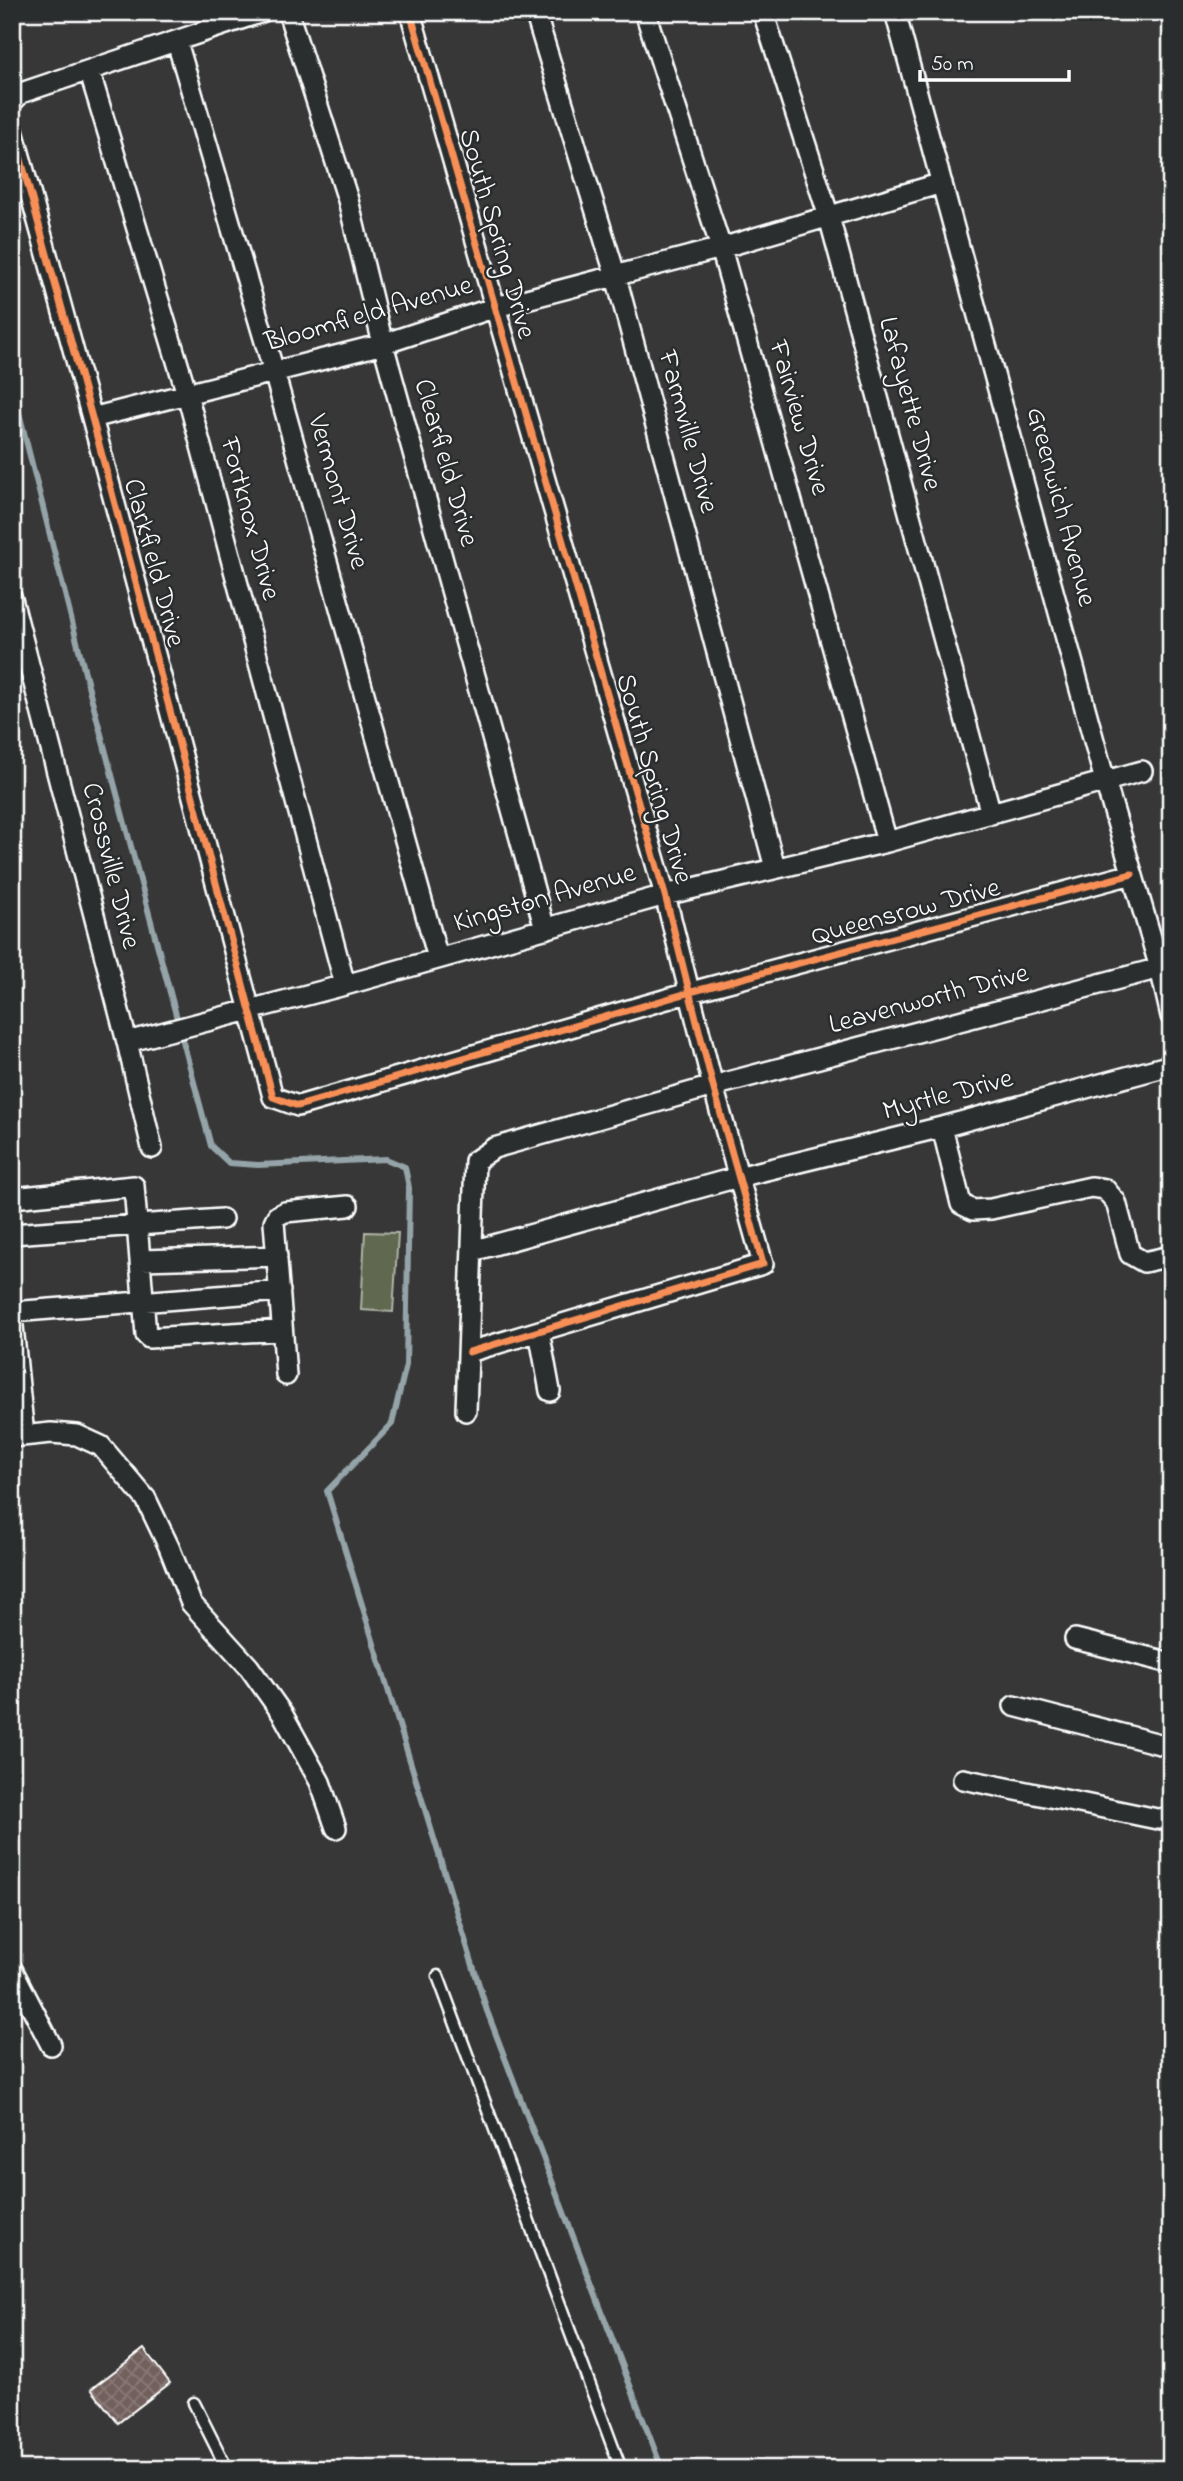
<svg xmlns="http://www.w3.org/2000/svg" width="1183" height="2481" font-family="'Indie Flower',sans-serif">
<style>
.green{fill:#606950;stroke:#b0b4a8;stroke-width:2}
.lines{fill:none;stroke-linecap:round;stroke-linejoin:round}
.stream{stroke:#94a4a9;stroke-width:6}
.building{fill:url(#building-cross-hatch);stroke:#fff;stroke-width:2}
.lane-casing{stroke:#fff;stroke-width:15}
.street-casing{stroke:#fff;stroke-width:24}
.lane{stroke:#2a2d2e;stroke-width:10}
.street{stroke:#2a2d2e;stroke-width:19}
.cycleway-casing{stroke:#2a2d2e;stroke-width:11}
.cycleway{stroke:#f78f57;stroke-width:7}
.labels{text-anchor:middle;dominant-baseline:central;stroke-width:5;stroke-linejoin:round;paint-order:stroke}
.street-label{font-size:28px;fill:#fff;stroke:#2a2d2e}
</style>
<defs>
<pattern id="building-cross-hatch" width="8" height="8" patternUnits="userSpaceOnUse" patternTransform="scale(1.75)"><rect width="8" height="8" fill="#72605d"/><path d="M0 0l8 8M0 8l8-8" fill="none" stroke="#877875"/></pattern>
</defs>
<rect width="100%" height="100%" fill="#383737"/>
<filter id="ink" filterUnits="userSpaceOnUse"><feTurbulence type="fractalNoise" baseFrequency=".0143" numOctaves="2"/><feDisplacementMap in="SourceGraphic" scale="14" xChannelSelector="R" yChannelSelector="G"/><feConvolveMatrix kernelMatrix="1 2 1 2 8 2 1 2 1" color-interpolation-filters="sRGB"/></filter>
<g filter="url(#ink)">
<path class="green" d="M365,1232L398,1233L393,1312L361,1310Z"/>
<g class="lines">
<path class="stream" d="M12,385L89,689L211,1146L229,1163L258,1165L386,1159L405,1167L409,1188L406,1365L392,1424L327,1491L487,2011L662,2469"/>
</g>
<path class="building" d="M144,2349L170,2383L118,2423L91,2389Z"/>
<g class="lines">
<g class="lane-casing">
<path id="lane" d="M438,1976L621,2469
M194,2403L227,2469"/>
</g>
<g class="street-casing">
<path id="street" d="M288,12L348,200L383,344L545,929
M410,12L665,895L713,1086L763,1264L469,1352
M535,12L616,277L775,868
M645,12L721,248L887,842
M763,12L829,217L991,814
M895,12L1105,781L1160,968L1171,1016
M177,42L274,372L438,958
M89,70L187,394L345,985
M12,102L21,93L262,12
M12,127L92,418L273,1097L298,1106L691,992L1132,874
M92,418L383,344L496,307L721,248L942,183
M12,599L127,1042L152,1148
M127,1042L345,985L665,895L887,842L1142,771
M942,1127L961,1204L973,1210L991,1209L1091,1187L1105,1189L1116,1202L1130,1254L1144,1262L1171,1256
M12,1198L134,1186L146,1335L149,1338L282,1330
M12,1234L222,1219
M472,1251L738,1177L942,1127L1171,1065
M141,1260L277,1256
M12,1312L280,1291
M12,1316L24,1436
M539,1331L550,1391
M286,1375L274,1222L277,1216L285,1212L348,1206
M466,1411L475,1161L494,1148L713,1086L1160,968
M12,1437L51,1433L77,1435L101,1446L146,1499L169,1547L191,1603L249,1667L283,1715L320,1782L336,1828
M1075,1639L1171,1663
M1014,1706L1171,1747
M963,1779L1157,1819L1171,1818
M12,1969L51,2045"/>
</g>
<use href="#lane" class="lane"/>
<use href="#street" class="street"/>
<g class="cycleway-casing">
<path id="cycleway" d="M410,12L665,895L713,1086L763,1264L469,1352
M12,127L92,418L273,1097L298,1106L691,992L1132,874"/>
</g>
<use href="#cycleway" class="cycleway"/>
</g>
</g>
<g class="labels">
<g class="street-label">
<text transform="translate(496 234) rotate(74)">South Spring Drive</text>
<text transform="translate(369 315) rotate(-16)">Bloomfield Avenue</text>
<text transform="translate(909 404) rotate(75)">Lafayette Drive</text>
<text transform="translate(798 418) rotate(74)">Fairview Drive</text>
<text transform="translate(687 432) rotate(75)">Farmville Drive</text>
<text transform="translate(445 463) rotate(74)">Clearfield Drive</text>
<text transform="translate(337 492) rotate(74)">Vermont Drive</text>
<text transform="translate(1060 507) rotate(75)">Greenwich Avenue</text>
<text transform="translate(249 519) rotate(75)">Fortknox Drive</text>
<text transform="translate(153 563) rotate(75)">Clarkfield Drive</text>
<text transform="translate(653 779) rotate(74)">South Spring Drive</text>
<text transform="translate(110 866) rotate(76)">Crossville Drive</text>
<text transform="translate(545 899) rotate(-16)">Kingston Avenue</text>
<text transform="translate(906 913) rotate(-15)">Queensrow Drive</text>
<text transform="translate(929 1000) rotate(-15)">Leavenworth Drive</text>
<text transform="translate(948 1096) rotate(-15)">Myrtle Drive</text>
</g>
</g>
<rect width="1183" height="2481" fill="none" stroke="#2a2d2e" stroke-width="42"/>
<rect x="21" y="21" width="1141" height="2439" fill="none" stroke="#fff" stroke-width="2.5" filter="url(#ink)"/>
<path d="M920 70v10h149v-10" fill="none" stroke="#ffffff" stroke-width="3.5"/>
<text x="931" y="70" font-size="21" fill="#ffffff" stroke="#2a2d2e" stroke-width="5" paint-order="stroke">50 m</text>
</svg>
